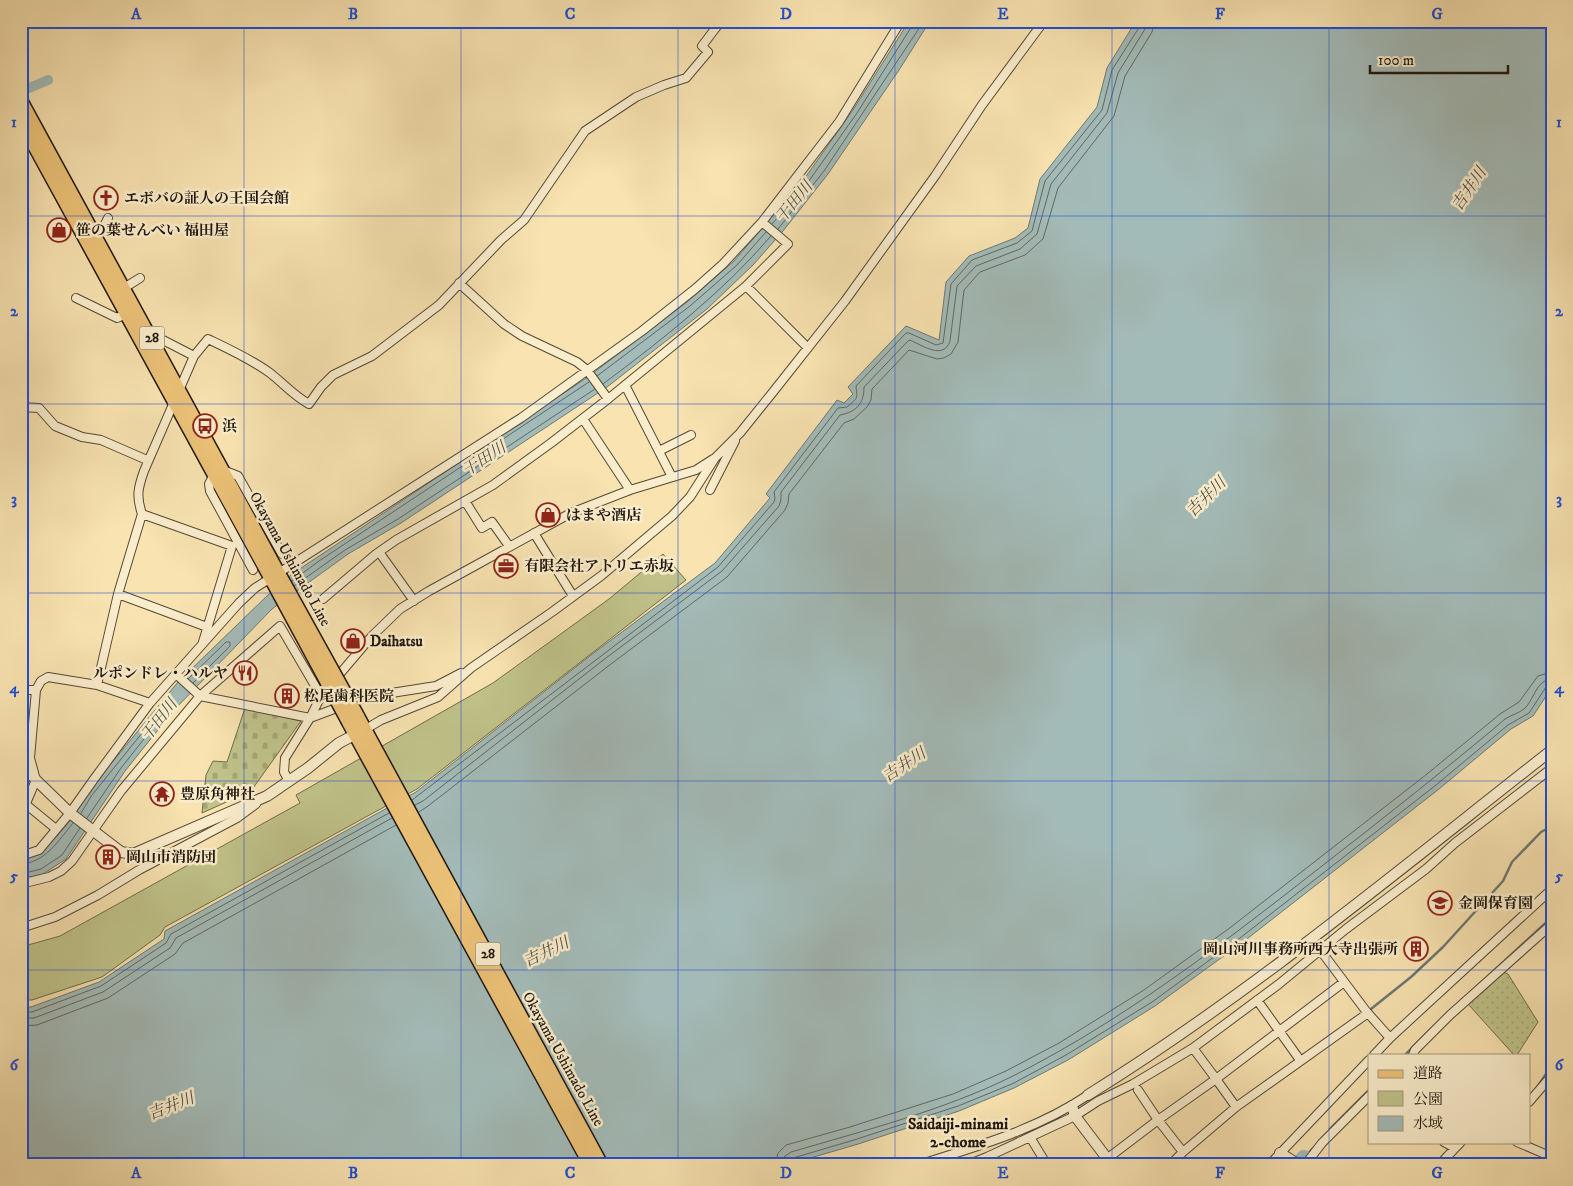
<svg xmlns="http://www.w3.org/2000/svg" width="1573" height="1186" font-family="'IM FELL DW Pica','Noto Serif JP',serif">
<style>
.grass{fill:url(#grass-dots);stroke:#6f6c4b}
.cemetery{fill:url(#cemetery-stones);stroke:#6f6c4b}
.green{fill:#c0c38a;stroke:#6f6c4b}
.water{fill:#a3bbb8;stroke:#6e7973}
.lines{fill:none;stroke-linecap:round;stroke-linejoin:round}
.shore{stroke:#606862;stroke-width:1}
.stream{stroke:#6e7973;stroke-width:2.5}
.canal{stroke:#a3bbb8;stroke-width:10}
.river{stroke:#a3bbb8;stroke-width:16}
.minor-casing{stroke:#544935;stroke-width:10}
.tertiary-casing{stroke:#544935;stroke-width:12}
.primary-casing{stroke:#1e160c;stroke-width:15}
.minor{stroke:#faedcc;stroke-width:8}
.tertiary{stroke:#faedcc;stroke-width:10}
.primary{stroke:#ecc278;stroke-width:12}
.primary-bridge-casing{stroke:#1e160c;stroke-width:15;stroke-linecap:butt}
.primary-bridge{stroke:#ecc278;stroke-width:12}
.grid{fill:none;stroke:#1d4ed8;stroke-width:1;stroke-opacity:0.55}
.labels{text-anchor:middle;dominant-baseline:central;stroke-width:5;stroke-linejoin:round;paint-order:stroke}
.shield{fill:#faedcc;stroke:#605646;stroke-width:1}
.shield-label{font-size:14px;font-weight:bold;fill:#1e160c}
.poi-label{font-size:15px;font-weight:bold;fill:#1e160c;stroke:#faedcc;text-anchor:start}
.street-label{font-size:15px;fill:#1e160c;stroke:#faedcc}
.water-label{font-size:16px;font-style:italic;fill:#4d5048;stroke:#faedcc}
.neighbourhood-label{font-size:16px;font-weight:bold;fill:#1e160c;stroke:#faedcc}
.neatline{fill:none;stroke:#1d4ed8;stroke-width:2}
.grid-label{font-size:16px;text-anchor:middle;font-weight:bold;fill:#1d4ed8}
</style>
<defs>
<pattern id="grass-dots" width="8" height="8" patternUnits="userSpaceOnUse" patternTransform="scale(1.25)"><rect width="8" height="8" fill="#c0c38a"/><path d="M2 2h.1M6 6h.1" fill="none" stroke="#a5a776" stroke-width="1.8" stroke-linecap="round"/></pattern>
<pattern id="cemetery-stones" width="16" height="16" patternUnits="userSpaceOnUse" patternTransform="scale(1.25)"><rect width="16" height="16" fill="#c0c38a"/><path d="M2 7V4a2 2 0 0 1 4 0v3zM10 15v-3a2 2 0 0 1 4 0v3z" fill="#a5a776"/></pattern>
</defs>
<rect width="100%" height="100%" fill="#f8e3b1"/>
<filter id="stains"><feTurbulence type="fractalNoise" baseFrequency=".004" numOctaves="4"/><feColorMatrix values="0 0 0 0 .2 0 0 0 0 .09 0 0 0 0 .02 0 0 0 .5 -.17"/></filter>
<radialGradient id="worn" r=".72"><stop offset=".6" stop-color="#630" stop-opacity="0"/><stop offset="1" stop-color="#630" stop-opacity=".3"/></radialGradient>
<path class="grass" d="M1503,972L1508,974L1538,1022L1517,1055H1514L1468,1004Z"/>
<path class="cemetery" d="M245,708L301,721L251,791L202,813L206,775L213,761L227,762Z"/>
<path class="green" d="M663,554L686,580L417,789L165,927L160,935L102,977L32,1000H21V947L60,936L300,803L296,795L493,683L609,599Z"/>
<path class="water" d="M909,21H930L899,70L828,174L783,231L753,265L707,309L607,387L401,523L348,554L272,609L174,710L125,771L66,859L43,874L21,879V859C47,856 76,815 87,793L178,682L268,595L292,574L585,379L687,302L734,261L802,182L853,110Z
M1136,21H1552V687L1533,716L1511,729L1439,789L1243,942L1155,1006L1068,1060L1014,1088L959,1111L855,1145L786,1165H21V1007H31L99,982L164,939L165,931L416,792L595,652L715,563L770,498L766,494L837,400L844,403L853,394L848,387L906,326L939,340L946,282L969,256L1015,238L1028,228L1040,179L1097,107L1107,68Z"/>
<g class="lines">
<path class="shore" d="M772,224L806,185L857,113L912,26L913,21
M778,229L824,171L924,21
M597,376L690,306L737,265L766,232
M603,384C663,339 722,293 771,236
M292,581L319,561L589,382
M294,586L345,550L398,519L595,389
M188,679L226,642H230V646L193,683
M412,800L718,567L774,502L775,498L774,492L838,408L847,407C859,397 857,399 856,386L906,333H909L936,345L943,343L951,284L972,260L1017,243L1032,231L1045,181L1102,110L1112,70L1140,26V21
M415,805L423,801L602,661L722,571L779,506L781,500V492L840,415C856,412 864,404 864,387L908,341L910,340C923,346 944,360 950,341L957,286L976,266L1020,249L1037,234L1051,184L1107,113L1118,73L1145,29L1147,21
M419,812L428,806L607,667L727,577L785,510L788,503L789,494L844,423L854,419L867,407L871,400L872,389L909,350L937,359L944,358L951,354L958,342L964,290L980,272L1025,255L1043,239L1058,188L1114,116L1125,76L1152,32L1154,21
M81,813L92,795L155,717H159V720L121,768L87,818
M21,864C45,863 59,840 73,823
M21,874L41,869L62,855L80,828
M21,1012H32L101,986L166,943L171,934L389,813
M21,1018H34L103,992L170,948L176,938L392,818
M21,1026L37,1025L108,998L175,954L183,943L396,825
M775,1165L778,1153L786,1145L850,1127L953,1094L1006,1071L1059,1043L1144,990L1231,927L1427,774L1500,714L1519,702L1538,676L1552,672
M782,1165L784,1157L791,1152C863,1131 944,1110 1011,1077C1139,1013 1251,921 1363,834C1406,800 1449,766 1491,731C1496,727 1500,723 1505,719C1511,715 1520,713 1525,708C1535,698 1536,680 1552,679
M789,1165V1160L793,1158L854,1140L958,1106L1012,1084L1066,1055L1152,1002L1240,938L1436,785L1508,725L1529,713L1546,687L1552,685"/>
<path class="stream" d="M1460,1002L1552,917
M1371,1009L1411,977L1443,947L1503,881L1512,862L1541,832L1552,826
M1405,1055L1432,1028
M1536,1089L1552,1065
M1330,1129L1369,1090
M1304,1158L1313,1148
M1317,1163L1330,1165"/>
<path class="canal" d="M29,88L48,80"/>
<path class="river" d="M1299,1165L1304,1158"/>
<g class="minor-casing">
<path id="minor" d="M95,235L101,232L108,218
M459,283L504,324L522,336L577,362L587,370L608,399
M746,286L808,348
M124,288L140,278
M76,298L117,318L126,314
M155,344L163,340L194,356
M625,385L672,477
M21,407L39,408L55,426L82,437L101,440L147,460
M583,419L630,490
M659,451L691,435
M223,470L238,476L282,554
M214,474L209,484L210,491L253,570
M710,490L735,441
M465,501L482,528L492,522L509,546
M142,514L232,546L203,642
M534,533L573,596
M379,552L414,601
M118,594L207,627
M323,599L376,554L396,540L493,485L551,443L608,399L746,286L788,244L762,222L839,122L901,21
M97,685L118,594L142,514C136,496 138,488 144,471L194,356L208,339C229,349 251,359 270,373C283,383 294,396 309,404L321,387L333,375L372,356L439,305L501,240L524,220L585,131L636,97L664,85L686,78L708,52L702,46L721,21
M21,690H36L41,681L48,677L97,685L150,703
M200,696L310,718L321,696L372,636L400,609L429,591L571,513L630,490L696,470L713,459
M200,696L280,626L321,696
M366,729L381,720L438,697L471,668L552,612L601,576L672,516L690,497L715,458L740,433L773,392L845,301L935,176L982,105L1044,21
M289,781L284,772L285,758L310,718L366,697L436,686L461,673
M23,802L56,829
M21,815L36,780L30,758L36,690
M21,856L39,850L70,813L94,779L150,703L239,603L255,588L521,418L642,331L695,289L723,264L762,222
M21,884L49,877L61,871L72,861L121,791L200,696L176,674
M21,928L55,917L98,895L139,870L237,818L256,804
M1321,951L1366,1011L1390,1038
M1257,1000L1300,1060
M1374,1055L1390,1038L1552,889
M1413,1055L1415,1050L1450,1015L1552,924
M1138,1090L1158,1120L1216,1079L1193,1048
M1529,1102L1547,1081L1552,1083
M1236,1107L1216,1079L1344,982
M1030,1137L1047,1165
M1444,1142L1455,1148
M1517,1142L1552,1157
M1183,1152L1236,1107L1368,1013
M1108,1158L1158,1120L1183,1152L1170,1165
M918,1165C976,1147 1038,1129 1088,1095
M967,1165L987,1157L1075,1116L1098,1101L1133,1084L1193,1048L1279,984L1346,929L1426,869L1455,843L1552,768
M1269,1165L1369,1060
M1305,1165L1322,1143L1369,1096
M1439,1165L1461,1142"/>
</g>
<g class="tertiary-casing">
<path id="tertiary" d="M21,763L36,780L70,813L121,852L133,854L267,796L308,768L339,743L360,732
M1088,1095C1252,993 1400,869 1552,750
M1072,1106L1075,1116L1112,1165
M1280,1153L1299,1165"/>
</g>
<g class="primary-casing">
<path id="primary" d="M21,100L281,577
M21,122L273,583
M358,716L602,1165
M348,722L590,1165"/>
</g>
<use href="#minor" class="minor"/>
<use href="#tertiary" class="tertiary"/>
<use href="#primary" class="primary"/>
<g class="primary-bridge-casing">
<path id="primary-bridge" d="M281,577L358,716
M273,583L348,722"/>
</g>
<use href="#primary-bridge" class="primary-bridge"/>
</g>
<path class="grid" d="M244,21V1165M461,21V1165M678,21V1165M895,21V1165M1112,21V1165M1329,21V1165M21,216H1552M21,404H1552M21,593H1552M21,781H1552M21,970H1552"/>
<defs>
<g id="church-ring" transform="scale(1.25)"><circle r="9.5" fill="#faedcc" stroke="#8f2418" stroke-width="1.5"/><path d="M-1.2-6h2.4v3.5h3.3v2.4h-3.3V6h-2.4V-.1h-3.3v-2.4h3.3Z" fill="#8f2418"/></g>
<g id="shop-ring" transform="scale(1.25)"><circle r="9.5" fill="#faedcc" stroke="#8f2418" stroke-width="1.5"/><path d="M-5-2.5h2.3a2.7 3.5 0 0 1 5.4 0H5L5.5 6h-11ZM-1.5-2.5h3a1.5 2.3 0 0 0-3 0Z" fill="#8f2418"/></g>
<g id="bus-ring" transform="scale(1.25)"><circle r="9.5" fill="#faedcc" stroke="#8f2418" stroke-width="1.5"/><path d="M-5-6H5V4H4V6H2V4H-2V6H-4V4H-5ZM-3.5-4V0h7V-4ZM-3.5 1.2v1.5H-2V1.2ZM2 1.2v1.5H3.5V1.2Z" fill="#8f2418"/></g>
<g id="office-ring" transform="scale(1.25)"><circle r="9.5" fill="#faedcc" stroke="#8f2418" stroke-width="1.5"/><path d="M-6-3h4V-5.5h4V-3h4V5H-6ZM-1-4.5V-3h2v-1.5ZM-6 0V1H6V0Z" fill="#8f2418"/></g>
<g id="restaurant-ring" transform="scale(1.25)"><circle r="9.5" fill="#faedcc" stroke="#8f2418" stroke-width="1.5"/><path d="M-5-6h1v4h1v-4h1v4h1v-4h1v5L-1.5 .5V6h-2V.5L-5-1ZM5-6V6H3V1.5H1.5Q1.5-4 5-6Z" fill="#8f2418"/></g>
<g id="building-ring" transform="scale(1.25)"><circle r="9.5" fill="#faedcc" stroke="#8f2418" stroke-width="1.5"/><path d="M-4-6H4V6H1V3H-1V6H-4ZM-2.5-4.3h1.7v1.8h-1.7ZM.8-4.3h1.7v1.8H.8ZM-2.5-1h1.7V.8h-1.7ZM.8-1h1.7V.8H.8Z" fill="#8f2418"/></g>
<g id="temple-ring" transform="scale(1.25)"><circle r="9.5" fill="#faedcc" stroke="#8f2418" stroke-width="1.5"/><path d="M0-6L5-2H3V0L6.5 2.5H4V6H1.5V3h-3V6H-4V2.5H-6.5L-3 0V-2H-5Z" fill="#8f2418"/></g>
<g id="school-ring" transform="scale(1.25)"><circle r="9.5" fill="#faedcc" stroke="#8f2418" stroke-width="1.5"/><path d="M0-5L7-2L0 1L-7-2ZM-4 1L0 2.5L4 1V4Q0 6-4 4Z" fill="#8f2418"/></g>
</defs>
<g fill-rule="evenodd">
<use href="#church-ring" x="106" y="198"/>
<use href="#shop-ring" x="59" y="230"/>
<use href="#bus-ring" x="205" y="426"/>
<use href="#shop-ring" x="548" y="515"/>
<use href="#office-ring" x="506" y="566"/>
<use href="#shop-ring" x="353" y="641"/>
<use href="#restaurant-ring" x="245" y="673"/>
<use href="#building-ring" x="287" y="696"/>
<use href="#temple-ring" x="162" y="794"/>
<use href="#building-ring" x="108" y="857"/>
<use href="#school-ring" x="1440" y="903"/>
<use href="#building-ring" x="1416" y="949"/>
</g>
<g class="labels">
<g class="shield">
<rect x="139.5" y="326.5" width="25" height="23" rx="4"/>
<rect x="475.5" y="942.5" width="25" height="23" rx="4"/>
</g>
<g class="shield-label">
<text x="152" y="338">28</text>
<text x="488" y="954">28</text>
</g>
<g class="poi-label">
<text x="124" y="198">エボバの証人の王国会館</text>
<text x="76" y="230">笹の葉せんべい 福田屋</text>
<text x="222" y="426">浜</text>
<text x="566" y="515">はまや酒店</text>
<text x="524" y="566">有限会社アトリエ赤坂</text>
<text x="370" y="641">Daihatsu</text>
<text x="228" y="673" text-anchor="end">ルポンドレ・ハルヤ</text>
<text x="304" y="696">松尾歯科医院</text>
<text x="180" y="794">豊原角神社</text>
<text x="126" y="857">岡山市消防団</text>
<text x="1458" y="903">金岡保育園</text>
<text x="1398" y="949" text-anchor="end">岡山河川事務所西大寺出張所</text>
</g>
<g class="street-label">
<text transform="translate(290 559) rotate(61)">Okayama Ushimado Line</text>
<text transform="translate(563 1059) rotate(61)">Okayama Ushimado Line</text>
</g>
<g class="water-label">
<text transform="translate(1469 189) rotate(-56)">吉井川</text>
<text transform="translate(794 202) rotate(-51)">干田川</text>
<text transform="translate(484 459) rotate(-33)">干田川</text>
<text transform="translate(1206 497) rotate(-45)">吉井川</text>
<text transform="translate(159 720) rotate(-52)">干田川</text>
<text transform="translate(904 765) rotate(-34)">吉井川</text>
<text transform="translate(546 952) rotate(-26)">吉井川</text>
<text transform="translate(171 1106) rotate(-22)">吉井川</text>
</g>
<g class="neighbourhood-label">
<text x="958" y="1124">Saidaiji-minami<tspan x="958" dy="18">2-chome</tspan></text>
</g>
</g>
<rect width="1573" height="1186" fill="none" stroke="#f8e3b1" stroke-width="55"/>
<rect x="1368" y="1054" width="162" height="90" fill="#faedcc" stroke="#a2977f"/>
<rect x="1378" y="1070" width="25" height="8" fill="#ecc278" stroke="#a2977f"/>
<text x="1413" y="1078" font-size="15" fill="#1e160c">道路</text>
<rect x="1378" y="1091" width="25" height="15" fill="#c0c38a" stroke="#a2977f"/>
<text x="1413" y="1104" font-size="15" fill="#1e160c">公園</text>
<rect x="1378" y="1116" width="25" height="15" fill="#a3bbb8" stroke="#a2977f"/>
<text x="1413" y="1128" font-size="15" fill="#1e160c">水域</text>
<path d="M1370 65v8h138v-8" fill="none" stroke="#1e160c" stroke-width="2.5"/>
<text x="1378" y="65" font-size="15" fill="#1e160c" stroke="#faedcc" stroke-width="4" paint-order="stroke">100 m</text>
<rect x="28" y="28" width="1518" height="1130" class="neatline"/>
<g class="grid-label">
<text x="136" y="19">A</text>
<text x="353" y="19">B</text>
<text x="570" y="19">C</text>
<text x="786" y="19">D</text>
<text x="1003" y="19">E</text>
<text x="1220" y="19">F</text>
<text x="1437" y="19">G</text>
<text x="14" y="127">1</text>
<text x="1559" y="127">1</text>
<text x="14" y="316">2</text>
<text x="1559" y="316">2</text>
<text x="14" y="504">3</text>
<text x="1559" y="504">3</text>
<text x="14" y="693">4</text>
<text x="1559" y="693">4</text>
<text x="14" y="881">5</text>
<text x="1559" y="881">5</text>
<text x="14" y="1070">6</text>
<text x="1559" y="1070">6</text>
<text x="136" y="1178">A</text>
<text x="353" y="1178">B</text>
<text x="570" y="1178">C</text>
<text x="786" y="1178">D</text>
<text x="1003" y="1178">E</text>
<text x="1220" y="1178">F</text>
<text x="1437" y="1178">G</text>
</g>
<rect width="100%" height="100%" filter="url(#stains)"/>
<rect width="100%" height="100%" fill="url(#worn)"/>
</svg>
